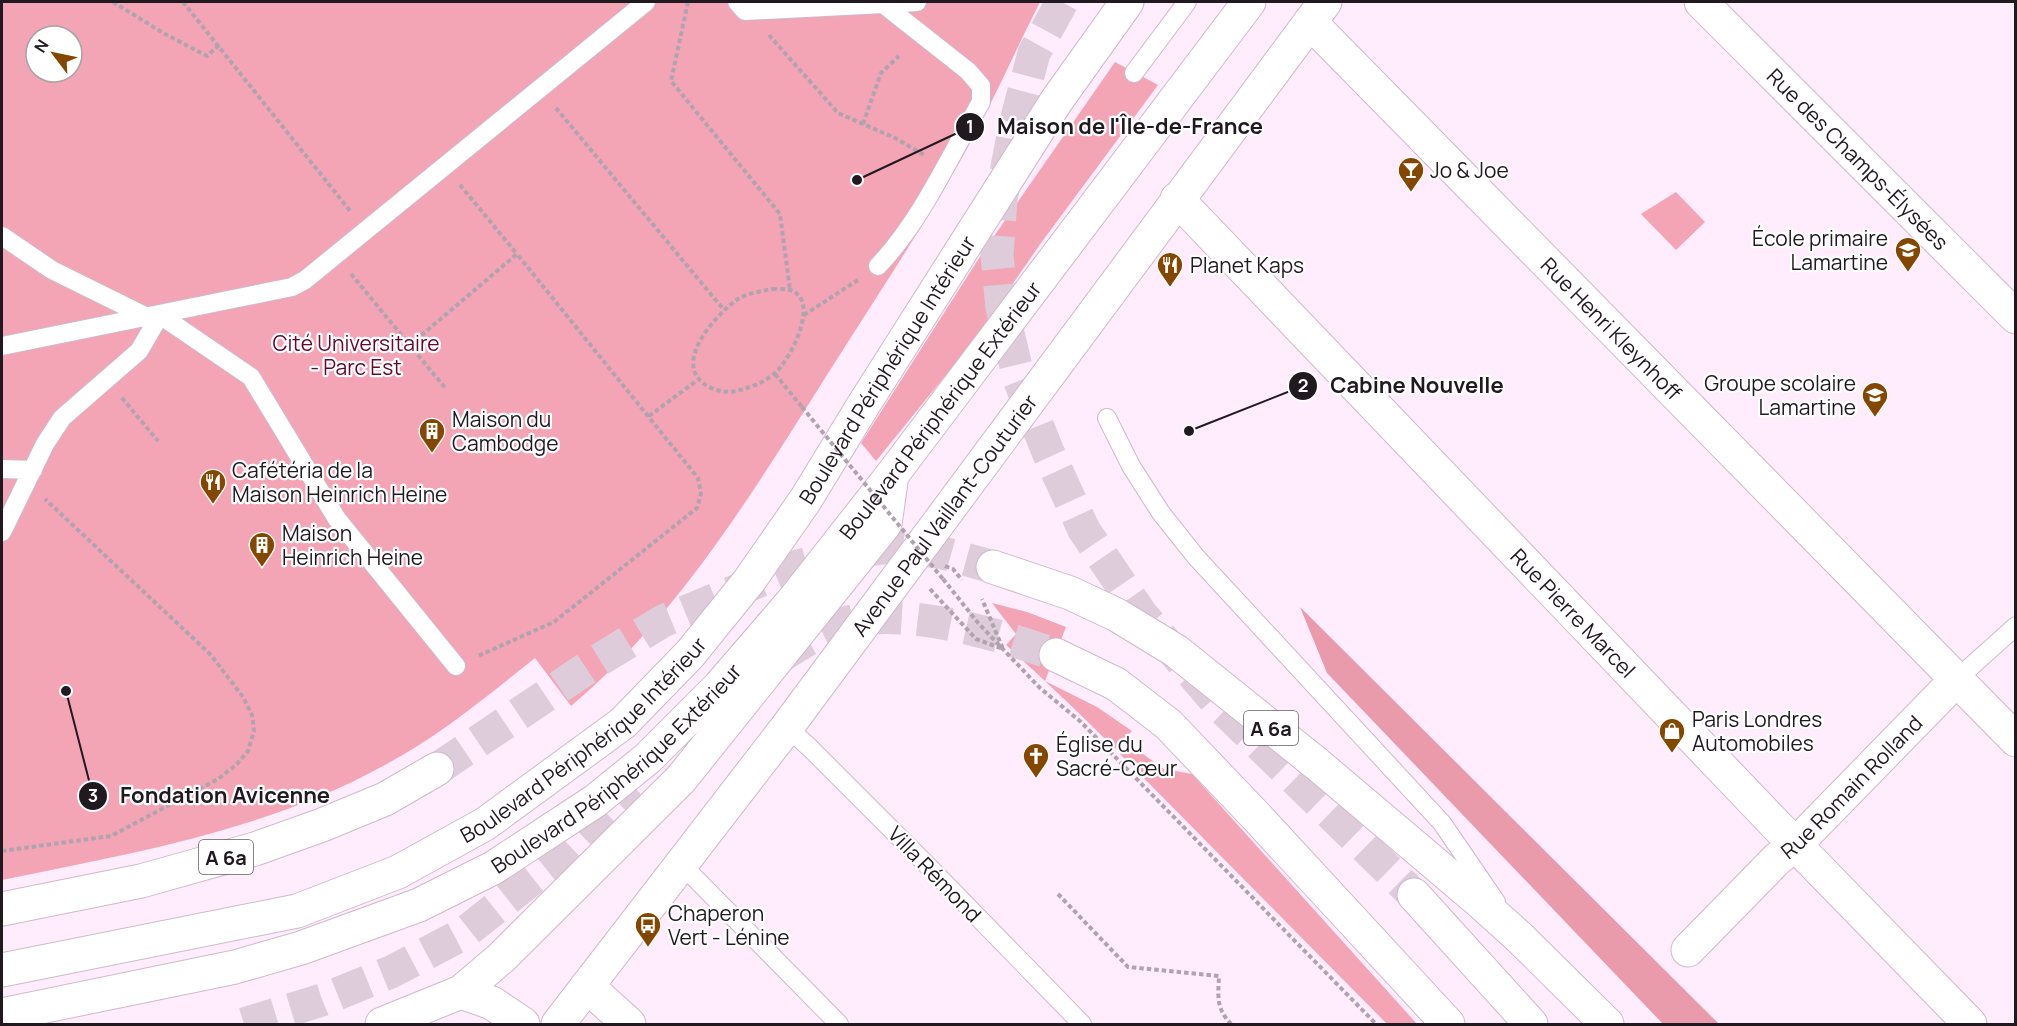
<svg xmlns="http://www.w3.org/2000/svg" width="2017" height="1026" font-family="Manrope,sans-serif">
<style>
.green{fill:#f3a5b5;fill-rule:evenodd}
.forest{fill:#ea9bab}
.lines{fill:none;stroke-linecap:round;stroke-linejoin:round}
.motorway-tunnel{stroke:#deccdb;stroke-width:33;stroke-dasharray:33 16;stroke-linecap:butt}
.service-casing{stroke:#cfb9cc;stroke-width:20}
.minor-casing{stroke:#cfb9cc;stroke-width:35}
.secondary-casing{stroke:#cfb9cc;stroke-width:35}
.trunk-casing{stroke:#cfb9cc;stroke-width:35}
.motorway-casing{stroke:#cfb9cc;stroke-width:35}
.path{stroke:#b1a2af;stroke-width:4;stroke-dasharray:4.5 3;stroke-linecap:butt}
.service{stroke:#fff;stroke-width:18}
.minor{stroke:#fff;stroke-width:33}
.secondary{stroke:#fff;stroke-width:33}
.trunk{stroke:#fff;stroke-width:33}
.motorway{stroke:#fff;stroke-width:33}
.path-bridge{stroke:#b1a2af;stroke-width:4;stroke-dasharray:4.5 3;stroke-linecap:butt}
.labels{text-anchor:middle;dominant-baseline:central;stroke-width:4.5;stroke-linejoin:round;paint-order:stroke}
.shield{fill:#fff;stroke:#645e63;stroke-width:1.5}
.shield-label{font-size:20px;font-weight:bold;fill:#211920}
.street-label{font-size:21px;fill:#211920;stroke:#fff}
.poi-label{font-size:21px;fill:#211920;stroke:#fff;text-anchor:start}
.park-label{font-size:21px;fill:#65062b;stroke:#fff}
.leader{fill:none;stroke:#211920;stroke-width:2}
.callout-dot{fill:#211920;stroke:#fff;stroke-width:2}
.mark-label{font-size:18px;text-anchor:middle;font-weight:bold;fill:#fff}
.callout-label{font-size:22px;text-anchor:middle;font-weight:bold;fill:#211920;stroke:#fff;stroke-width:4.5;stroke-linejoin:round;paint-order:stroke}
</style>
<rect width="100%" height="100%" fill="#ffecfc"/>
<path class="green" d="M2,2H1040C1013,55 989,111 959,163C914,242 863,317 815,394C745,505 673,620 571,706L535,658C486,697 438,737 383,766C265,831 132,853 2,880ZM36,36H72V72H36Z
M1115,62L1158,85L1041,243L971,344L876,461L861,443L981,255Z
M1676,192L1705,222L1676,250L1641,214Z
M992,603L1027,612L1066,627L1045,681L1097,707L1132,731L1115,749C1080,713 1043,679 1006,645L1016,634Z
M1129,744L1164,769L1192,774L1417,1024H1387L1120,754Z"/>
<path class="forest" d="M1300,607L1719,1024H1663L1327,673Z"/>
<g class="lines">
<path class="motorway-tunnel" d="M1062,2L1034,53L1015,125L1001,199L997,255L1002,308L1019,379L1048,452L1084,530L1142,615L1221,707L1414,895
M780,657C801,643 821,631 845,623C903,605 1001,635 1056,655
M437,769L599,660L663,621L791,568L843,553L898,546L943,553L993,567
M244,1024L322,1000L391,972L463,934L555,861L633,786"/>
<g class="service-casing">
<path id="service" d="M737,2L745,11L883,4L968,71L981,86V102C950,156 921,221 878,266
M883,4L917,2
M1134,73L1187,2
M2,236L52,270L147,317
M160,315L251,377L337,519L456,666
M2,346L292,287L305,280L646,2
M1107,418L1131,466L1161,513L1196,557L1442,823L1496,902
M2,469L33,470
M2,532L45,444L62,418L139,351L160,315
M1957,679L2016,626
M787,727L810,748L933,871L1082,1024
M681,864L839,1024"/>
</g>
<g class="minor-casing">
<g id="minor">
<path id="s1" d="M1701,2L2016,317"/>
<path id="s2" d="M1310,22L2016,740"/>
<path id="s3" d="M1177,199L1780,829L1970,1024"/>
<path id="s4" d="M1688,950L1777,859L1795,845L1957,679"/>
<path d="M587,986L629,1024"/>
</g>
</g>
<g class="secondary-casing">
<g id="secondary">
<path d="M382,1024L461,992L492,1003L523,1024"/>
<path id="s5" d="M558,1024L787,727L1325,2"/>
</g>
</g>
<g class="trunk-casing">
<g id="trunk">
<path id="s6" d="M2,970L297,911L398,872L485,824L623,723L690,654L749,581L806,499L864,404L1057,100L1127,2"/>
<path d="M461,992L501,958L681,779L885,524L892,475"/>
<path id="s7" d="M2,1015L235,967L301,948L419,905L493,868L595,801L648,758L719,687L793,601L892,475L1249,2"/>
</g>
</g>
<g class="motorway-casing">
<path id="motorway" d="M993,567L1070,593L1117,615L1176,651L1317,764L1479,901L1518,936L1607,1024
M1056,655L1116,684L1168,724L1254,814L1448,1024
M1414,895L1531,1024
M2,909L141,881L255,849L322,825L385,799L437,769"/>
</g>
<path class="path" d="M113,2L165,34L207,56L219,45
M183,2L351,212
M688,2L671,81L780,214L790,290
M769,35L838,113L895,138L924,155
M556,108L724,310
M863,124L881,73L899,56
M460,185L517,254
M351,274L446,389
M773,289C780,289 790,288 796,293C817,308 789,362 774,374C763,383 749,388 736,391C727,393 718,391 709,387C669,366 715,315 738,299C748,293 762,291 773,289Z
M804,315L858,280
M410,345L517,254L698,478L701,494L697,508L554,622L478,656
M775,374L802,407
M122,398L158,441
M649,416L699,379
M945,566L953,569L962,580
M943,579L979,624L1040,688L1081,722L1376,1024
M930,589L976,639L1003,649L982,599
M2,851L111,836L218,779L236,765L248,751L254,731L252,715L243,697L211,655L45,499
M1058,894L1128,967L1219,976C1218,997 1216,1008 1231,1024"/>
<use href="#service" class="service"/>
<use href="#minor" class="minor"/>
<use href="#secondary" class="secondary"/>
<use href="#trunk" class="trunk"/>
<use href="#motorway" class="motorway"/>
<path class="path-bridge" d="M802,407L943,579"/>
</g>
<defs>
<g id="bar-pin" transform="scale(1.35)"><path d="M0 17L-7.5 6A9.5 9.5 0 1 1 7.5 6Z" fill="#834700" stroke="#fff"/><path d="M-6-5H6L.8 .8V4.5H3.5V6h-7V4.5H-.8V.8Z" fill="#fff"/></g>
<g id="school-pin" transform="scale(1.35)"><path d="M0 17L-7.5 6A9.5 9.5 0 1 1 7.5 6Z" fill="#834700" stroke="#fff"/><path d="M0-5L7-2L0 1L-7-2ZM-4 1L0 2.5L4 1V4Q0 6-4 4Z" fill="#fff"/></g>
<g id="restaurant-pin" transform="scale(1.35)"><path d="M0 17L-7.5 6A9.5 9.5 0 1 1 7.5 6Z" fill="#834700" stroke="#fff"/><path d="M-5-6h1v4h1v-4h1v4h1v-4h1v5L-1.5 .5V6h-2V.5L-5-1ZM5-6V6H3V1.5H1.5Q1.5-4 5-6Z" fill="#fff"/></g>
<g id="building-pin" transform="scale(1.35)"><path d="M0 17L-7.5 6A9.5 9.5 0 1 1 7.5 6Z" fill="#834700" stroke="#fff"/><path d="M-4-6H4V6H1V3H-1V6H-4ZM-2.5-4.3h1.7v1.8h-1.7ZM.8-4.3h1.7v1.8H.8ZM-2.5-1h1.7V.8h-1.7ZM.8-1h1.7V.8H.8Z" fill="#fff"/></g>
<g id="shop-pin" transform="scale(1.35)"><path d="M0 17L-7.5 6A9.5 9.5 0 1 1 7.5 6Z" fill="#834700" stroke="#fff"/><path d="M-5-2.5h2.3a2.7 3.5 0 0 1 5.4 0H5L5.5 6h-11ZM-1.5-2.5h3a1.5 2.3 0 0 0-3 0Z" fill="#fff"/></g>
<g id="church-pin" transform="scale(1.35)"><path d="M0 17L-7.5 6A9.5 9.5 0 1 1 7.5 6Z" fill="#834700" stroke="#fff"/><path d="M-1.2-6h2.4v3.5h3.3v2.4h-3.3V6h-2.4V-.1h-3.3v-2.4h3.3Z" fill="#fff"/></g>
<g id="bus-pin" transform="scale(1.35)"><path d="M0 17L-7.5 6A9.5 9.5 0 1 1 7.5 6Z" fill="#834700" stroke="#fff"/><path d="M-5-6H5V4H4V6H2V4H-2V6H-4V4H-5ZM-3.5-4V0h7V-4ZM-3.5 1.2v1.5H-2V1.2ZM2 1.2v1.5H3.5V1.2Z" fill="#fff"/></g>
</defs>
<g fill-rule="evenodd">
<use href="#bar-pin" x="1411" y="170"/>
<use href="#school-pin" x="1908" y="250"/>
<use href="#restaurant-pin" x="1170" y="265"/>
<use href="#school-pin" x="1875" y="395"/>
<use href="#building-pin" x="432" y="431"/>
<use href="#restaurant-pin" x="213" y="482"/>
<use href="#building-pin" x="262" y="545"/>
<use href="#shop-pin" x="1672" y="731"/>
<use href="#church-pin" x="1036" y="756"/>
<use href="#bus-pin" x="648" y="925"/>
</g>
<g class="labels">
<g class="shield">
<rect x="1244" y="711" width="54" height="34" rx="4.5"/>
<rect x="199" y="840" width="54" height="34" rx="4.5"/>
</g>
<g class="shield-label">
<text x="1271" y="728">A 6a</text>
<text x="226" y="857">A 6a</text>
</g>
<g class="street-label">
<text stroke="none"><textPath href="#s1" startOffset="222">Rue des Champs-Élysées</textPath></text>
<text stroke="none"><textPath href="#s2" startOffset="430">Rue Henri Kleynhoff</textPath></text>
<text stroke="none"><textPath href="#s6" startOffset="1122">Boulevard Périphérique Intérieur</textPath></text>
<text stroke="none"><textPath href="#s7" startOffset="1160">Boulevard Périphérique Extérieur</textPath></text>
<text stroke="none"><textPath href="#s5" startOffset="639">Avenue Paul Vaillant-Couturier</textPath></text>
<text stroke="none"><textPath href="#s3" startOffset="573">Rue Pierre Marcel</textPath></text>
<text stroke="none"><textPath href="#s6" startOffset="638">Boulevard Périphérique Intérieur</textPath></text>
<text stroke="none"><textPath href="#s7" startOffset="674">Boulevard Périphérique Extérieur</textPath></text>
<text stroke="none"><textPath href="#s4" startOffset="231">Rue Romain Rolland</textPath></text>
<text transform="translate(935 874) rotate(46)">Villa Rémond</text>
</g>
<g class="poi-label">
<text x="1430" y="170">Jo &amp; Joe</text>
<text x="1888" y="238" text-anchor="end">École primaire<tspan x="1888" dy="24">Lamartine</tspan></text>
<text x="1190" y="265">Planet Kaps</text>
<text x="1856" y="383" text-anchor="end">Groupe scolaire<tspan x="1856" dy="24">Lamartine</tspan></text>
<text x="452" y="419">Maison du<tspan x="452" dy="24">Cambodge</tspan></text>
<text x="232" y="470">Cafétéria de la<tspan x="232" dy="24">Maison Heinrich Heine</tspan></text>
<text x="282" y="533">Maison<tspan x="282" dy="24">Heinrich Heine</tspan></text>
<text x="1692" y="719">Paris Londres<tspan x="1692" dy="24">Automobiles</tspan></text>
<text x="1056" y="744">Église du<tspan x="1056" dy="24">Sacré-Cœur</tspan></text>
<text x="668" y="913">Chaperon<tspan x="668" dy="24">Vert - Lénine</tspan></text>
</g>
<g class="park-label">
<text x="356" y="343">Cité Universitaire<tspan x="356" dy="24">- Parc Est</tspan></text>
</g>
</g>
<path class="leader" d="M857 180L970 127M1189 431L1303 386M66 691L93 796"/>
<g class="callout-dot">
<circle cx="857" cy="180" r="6"/>
<circle cx="1189" cy="431" r="6"/>
<circle cx="66" cy="691" r="6"/>
<circle cx="970" cy="127" r="15"/>
<circle cx="1303" cy="386" r="15"/>
<circle cx="93" cy="796" r="15"/>
</g>
<g class="mark-label">
<text x="970" y="133">1</text>
<text x="1303" y="392">2</text>
<text x="93" y="802">3</text>
</g>
<g class="callout-label">
<text x="1130" y="134">Maison de l'Île-de-France</text>
<text x="1417" y="393">Cabine Nouvelle</text>
<text x="225" y="803">Fondation Avicenne</text>
</g>
<rect width="2017" height="1026" fill="none" stroke="#211920" stroke-width="6"/>
<g transform="translate(54 54) rotate(302)"><circle r="28" fill="#ffffff" stroke="#a6a3a6" stroke-width="1.5"/>
<path d="M0-4.5L10 22L0 15L-10 22Z" fill="#834700"/>
<text y="-9" font-size="16" font-weight="bold" text-anchor="middle" fill="#211920">N</text>
</g>
</svg>
